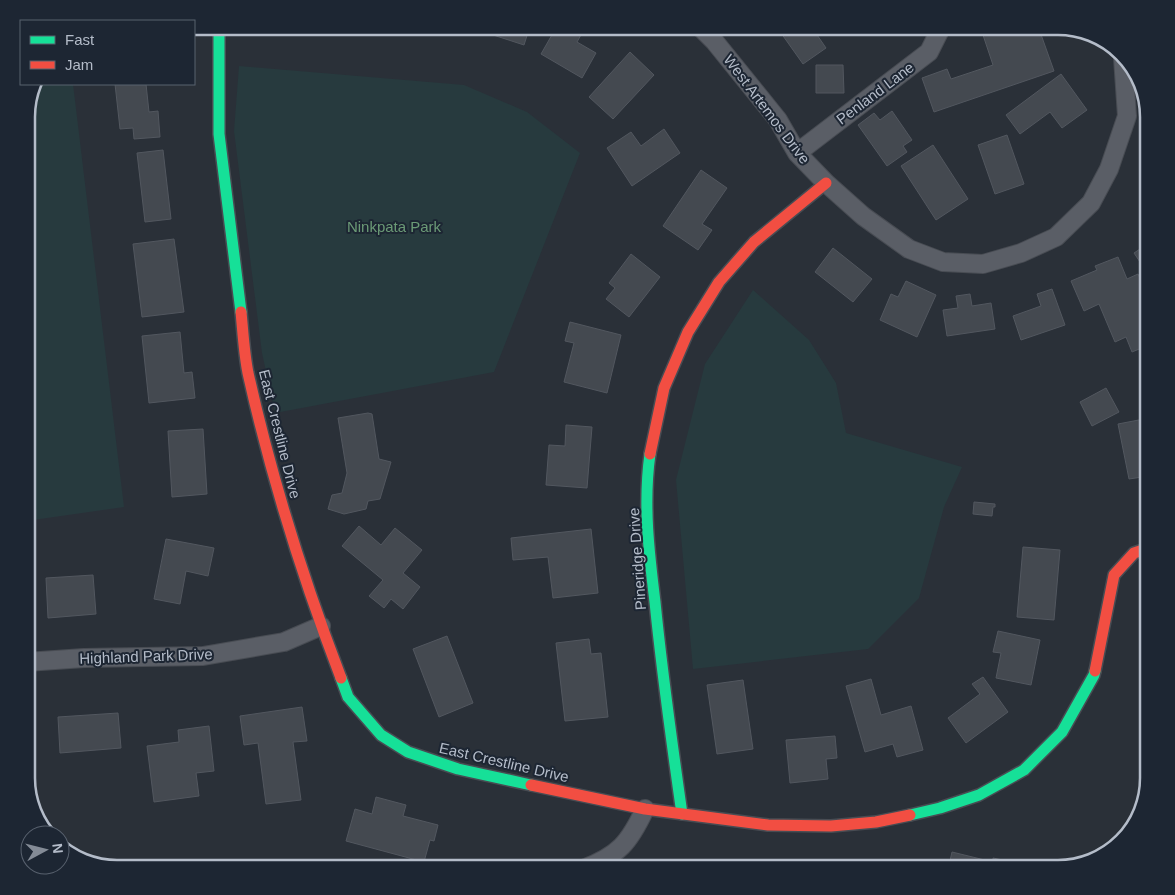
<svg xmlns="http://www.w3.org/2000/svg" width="1175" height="895" font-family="Helvetica,sans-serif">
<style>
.green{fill:#273a3e}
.building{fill:#444950;stroke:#52575f}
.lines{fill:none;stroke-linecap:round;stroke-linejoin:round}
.street-casing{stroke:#484c53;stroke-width:20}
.fast-casing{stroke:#484c53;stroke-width:14}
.jam-casing{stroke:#484c53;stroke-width:14}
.street{stroke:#5a5e66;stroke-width:18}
.fast{stroke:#16e098;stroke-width:11}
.jam{stroke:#f24e42;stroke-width:11}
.labels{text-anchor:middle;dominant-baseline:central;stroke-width:4;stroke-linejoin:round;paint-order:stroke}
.street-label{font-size:15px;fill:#b4bcc9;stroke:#1d2633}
.park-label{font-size:15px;fill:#6b9a76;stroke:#1d2633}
.rim{fill:none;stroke:#b4bcc9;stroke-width:2.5}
</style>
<rect width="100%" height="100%" fill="#2a3038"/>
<path class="green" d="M239,66L464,85L527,112L580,153L494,372L275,413L262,353L234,131Z
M34,84H73L124,507L26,521V111Z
M753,290L809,340L836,383L846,433L962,467L944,507L919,598L868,649L693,669L676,480L705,364Z"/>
<path class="building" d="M489,26H530L524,45L487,33Z
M557,26H586L577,42L596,53L582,78L541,54Z
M776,26H811L826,48L803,64Z
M980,26H1038L1054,71L934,112L922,78L947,69L951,79L993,65Z
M630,52L654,75L613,119L589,97Z
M816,65H843L844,93H816Z
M1061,74L1087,110L1062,128L1050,112L1020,134L1006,115Z
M115,84H146L149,112L158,111L160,137L134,139L133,128L120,129Z
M892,111L912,140L903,146L907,152L887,166L858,125L874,113L880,120Z
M664,129L680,153L632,186L607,148L631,132L641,146Z
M1007,135L1024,184L995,194L978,145Z
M933,145L968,199L936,220L901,166Z
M163,150L171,219L145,222L137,153Z
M701,170L727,188L702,224L712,230L698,250L663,226Z
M174,239L184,312L142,317L133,244Z
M1149,243V274H1148L1134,253Z
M833,248L872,279L853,302L815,272Z
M631,254L660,277L629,317L606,299L615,288L609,283Z
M1118,257L1127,279L1138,274L1149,299V345L1132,352L1126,337L1115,342L1099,304L1084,311L1071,281L1097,270L1095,266Z
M906,281L936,295L917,337L880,320L891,294L898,297Z
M1052,289L1065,325L1021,340L1013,316L1041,306L1037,294Z
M970,294L972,306L991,303L995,329L947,336L943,310L958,308L956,296Z
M570,322L621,335L607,393L564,382L574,343L565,341Z
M180,332L184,373L192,372L195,398L149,403L142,336Z
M1106,388L1119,412L1092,426L1080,402Z
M368,413L372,414L379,459L391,462L380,499L368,501L366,509L344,514L328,509L332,495L342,493L347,473L338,418Z
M1149,418V476L1129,479L1118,424Z
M566,425L592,427L587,488L546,485L549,445L565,446Z
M203,429L207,494L172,497L168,431Z
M974,502L995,504V507H993L992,516L973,514Z
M359,526L381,545L395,528L422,550L403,573L420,587L403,609L391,599L384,608L369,596L383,580L342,546Z
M591,529L598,593L553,598L548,557L513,560L511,538Z
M166,539L214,548L208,576L186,571L180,604L154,599Z
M1023,547L1060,550L1054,620L1017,617Z
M93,575L96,614L48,618L46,578Z
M998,631L1040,640L1031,685L996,678L1001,653L993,652Z
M447,636L473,703L439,717L413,649Z
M589,639L591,654L601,653L608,717L565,721L556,643Z
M983,677L1008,712L966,743L948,718L980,694L972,684Z
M871,679L881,715L911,706L923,750L897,757L893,744L865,752L846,686Z
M743,680L753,749L717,754L707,685Z
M302,707L307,741L293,742L301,800L266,804L258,743L244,745L240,716Z
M118,713L121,748L60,753L58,717Z
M209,726L214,771L196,773L199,796L154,802L147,746L179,742L178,730Z
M835,736L837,758L826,759L828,779L790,783L786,740Z
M376,797L406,805L403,816L438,825L434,841L430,840L424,862L346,841L355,809L372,814Z
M952,852L993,862V858L1013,862L1011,869H948Z"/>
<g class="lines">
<g class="street-casing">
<path id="street" d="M699,26L715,42L778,120L797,153L826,183L863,216L909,249L943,262L983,264L1021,253L1056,237L1091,203L1109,169L1127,116L1123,58
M797,153L929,52L942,26
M26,662L84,658L203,656L284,642L321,626
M583,869C619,855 629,843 645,809"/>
</g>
<g class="fast-casing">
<path id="fast" d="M219,26V134L241,312
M650,454C643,504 649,553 655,602C662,673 672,744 682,814
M341,678L348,697L381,735L408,752L458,769L531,785
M910,815L940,808L979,795L1024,770L1062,732L1094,675L1095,671"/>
</g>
<g class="jam-casing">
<path id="jam" d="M241,312C243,332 244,353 248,373C271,476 303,579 341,678
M650,454L664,388L688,332L719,282L754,242L826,183
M1095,671L1114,575L1134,553L1149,548
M531,785L645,809L768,825L831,826L876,822L910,815"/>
</g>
<use href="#street" class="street"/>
<use href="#fast" class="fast"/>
<use href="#jam" class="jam"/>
</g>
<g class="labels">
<g class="street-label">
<text transform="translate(875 93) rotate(-37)">Penland Lane</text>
<text transform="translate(767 109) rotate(53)">West Artemos Drive</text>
<text transform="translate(280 434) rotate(76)">East Crestline Drive</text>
<text transform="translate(637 559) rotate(-94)">Pineridge Drive</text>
<text transform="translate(146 656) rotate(-2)">Highland Park Drive</text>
<text transform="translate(504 762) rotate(13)">East Crestline Drive</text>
</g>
<g class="park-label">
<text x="394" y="226">Ninkpata Park</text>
</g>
</g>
<path d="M0 0H1175V895H0ZM117 35H1058A82 82 0 0 1 1140 117V778A82 82 0 0 1 1058 860H117A82 82 0 0 1 35 778V117A82 82 0 0 1 117 35Z" fill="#1d2633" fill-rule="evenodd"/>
<path class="rim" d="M117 35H1058A82 82 0 0 1 1140 117V778A82 82 0 0 1 1058 860H117A82 82 0 0 1 35 778V117A82 82 0 0 1 117 35Z"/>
<rect x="20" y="20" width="175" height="65" fill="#1d2633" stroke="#59626f"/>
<rect x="30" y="36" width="25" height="8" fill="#16e098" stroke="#59626f"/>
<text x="65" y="45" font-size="15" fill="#b4bcc9">Fast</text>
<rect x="30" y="61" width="25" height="8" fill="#f24e42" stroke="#59626f"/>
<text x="65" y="70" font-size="15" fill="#b4bcc9">Jam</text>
<g transform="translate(45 850) rotate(83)"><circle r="24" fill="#1d2633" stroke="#59626f"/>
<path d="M0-4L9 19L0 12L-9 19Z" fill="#848b96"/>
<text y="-8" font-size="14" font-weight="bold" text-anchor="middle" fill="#b4bcc9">N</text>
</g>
</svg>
